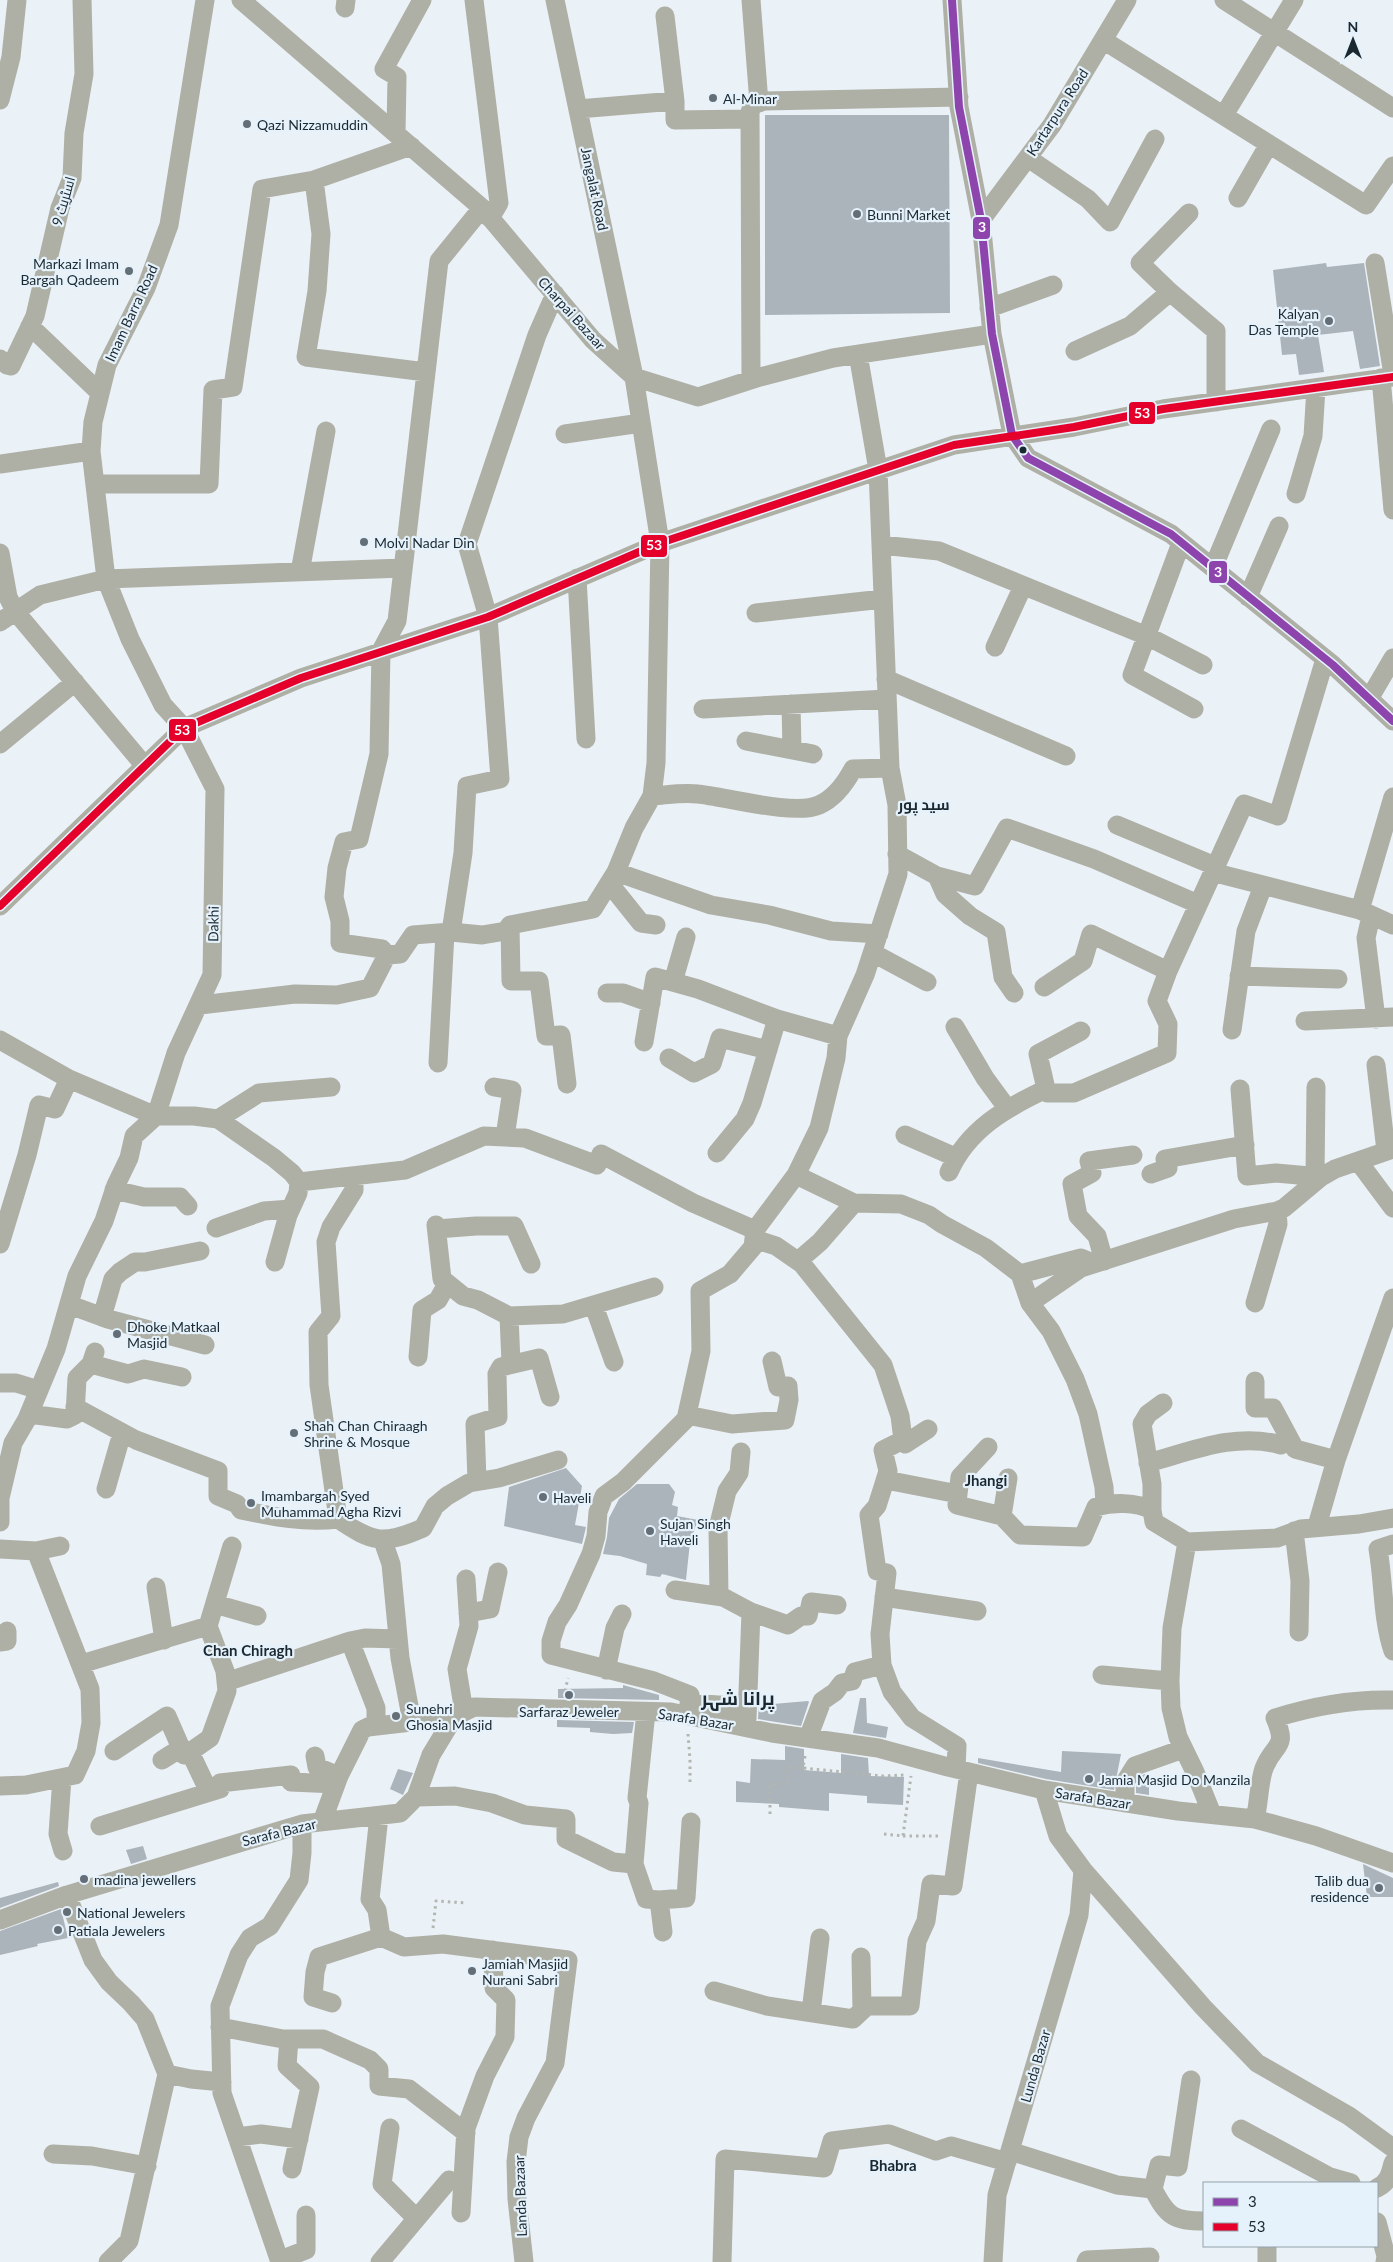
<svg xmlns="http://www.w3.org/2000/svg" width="1393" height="2262" font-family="Lato,Cairo,sans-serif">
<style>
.building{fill:#abb4bb}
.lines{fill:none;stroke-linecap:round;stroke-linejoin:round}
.path{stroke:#b3b5b0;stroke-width:3;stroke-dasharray:2.5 4;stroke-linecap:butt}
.minor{stroke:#aeafa5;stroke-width:19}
.bus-1-casing{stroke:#e5f2fc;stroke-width:11}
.bus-2-casing{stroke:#e5f2fc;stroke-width:11}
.bus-1{stroke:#8e44ad;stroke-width:8}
.bus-2{stroke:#e4002b;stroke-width:8}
.poi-dot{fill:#636e76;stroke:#e5f2fc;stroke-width:2}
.bus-dot{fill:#1b2830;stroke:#e5f2fc;stroke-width:2}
.labels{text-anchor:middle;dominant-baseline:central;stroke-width:4.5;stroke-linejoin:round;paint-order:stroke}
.poi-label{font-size:14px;fill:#1b2830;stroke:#e5f2fc;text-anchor:start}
.street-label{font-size:14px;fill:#1b2830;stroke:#e5f2fc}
.neighbourhood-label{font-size:15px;font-weight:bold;fill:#1b2830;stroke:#e5f2fc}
.district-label{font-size:19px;font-weight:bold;fill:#1b2830;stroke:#e5f2fc}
.line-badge{stroke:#e5f2fc;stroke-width:2}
.badge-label{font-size:14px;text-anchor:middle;font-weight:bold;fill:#fff}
</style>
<rect width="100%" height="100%" fill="#eaf1f7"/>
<path class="building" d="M765,115H949L950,313L765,315Z
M1326,263L1327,267L1364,263L1380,366L1360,369L1353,331L1318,335L1324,372L1299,375L1296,354L1282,355L1273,270Z
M566,1468L582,1486L575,1525L586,1527L582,1544L504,1526L509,1487Z
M637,1484H669L675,1492L672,1505L678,1507L677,1516L698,1520L690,1542L686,1580L662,1574L660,1577L646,1575L647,1564L620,1556L603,1554L607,1537L609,1518L619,1499Z
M623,1685L659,1695V1700L558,1698V1689L623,1688Z
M860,1698H866L867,1723L888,1727L886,1738L853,1733Z
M808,1701L809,1702L801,1726L758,1719L759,1702L773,1704Z
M557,1720L634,1722L632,1733L613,1734L590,1732V1728L557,1727Z
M785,1746L804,1749V1770L841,1773V1754L868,1758L869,1776L904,1777L903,1805L867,1803V1796L829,1793V1811L779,1807V1804L736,1802V1781L750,1783L751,1759L785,1760Z
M1062,1751L1121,1754L1114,1790L1046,1779L978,1763V1758L1061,1772Z
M398,1769L413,1773L403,1795L390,1789Z
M1149,1773V1795L1136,1793V1785L1142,1775Z
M143,1846L147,1859L131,1864L126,1850Z
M1363,1864L1393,1878V1897H1367Z
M58,1882L59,1886L0,1908V1898Z
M61,1909L68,1938L37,1944L38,1946L0,1955V1931Z"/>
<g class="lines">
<path class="path" d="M565,1691L568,1678
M688,1734L690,1760V1783
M805,1756L803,1768L883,1776L904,1775
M770,1814V1784H787L788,1767L803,1768
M884,1834L903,1836L911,1776
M903,1836H940
M433,1928L436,1901L467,1903"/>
<path class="minor" d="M241,0L482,208L593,340L634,377L698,397L760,377L833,358L992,334
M474,0L499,203L490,218
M751,0L759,103
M952,0L959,107L981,220L992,334L1012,435L1028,458L1171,534L1333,665L1393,721
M1224,0L1393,108
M345,8L346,0
M665,16L675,101
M1103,40L1366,205L1393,166
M0,100L11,57L17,0
M578,109L675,101V120L750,119
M1224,115L1294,0
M396,133L397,77L384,69L422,0
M1028,158L1088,199L1110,222L1155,139
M314,180L321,234L317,291L306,357L426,372
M1238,198L1269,144
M1189,213L1140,263L1170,292L1216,331V402
M981,220L1052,125L1127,0
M1375,263L1393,375
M989,308L1053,285
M30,326L100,393
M1075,351L1130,326L1170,292
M0,359L7,365L11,366L35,316L60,208L72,178L74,133L84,74L82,0
M1381,378L1393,510
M751,380L750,112L753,104L765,101L959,97
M565,434L641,423
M0,464L91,451
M95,484H209L213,390L233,387L262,189L314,180L411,146
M1296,494L1313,436L1316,388
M1181,543L1132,675L1194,709
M881,545L939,551L1147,636L1203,665
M0,553L8,597L15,611L144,765
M1213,568L1271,429
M300,572L326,431
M577,578L586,739
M1248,597L1279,526
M756,613L883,599
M0,622L40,595L106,579L403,568
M995,647L1023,586
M886,679L1066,756
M1369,699L1393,658
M791,704L792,750
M703,709L887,699
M746,741L813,754
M0,744L75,682
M652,796C667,795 683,792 698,794C726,797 795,816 819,805C835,798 845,784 853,769L890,768
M1117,825L1215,866
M897,854L937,876L975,886L1007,828L1094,859L1198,904
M616,872L711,905L769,915L831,931L879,934
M1212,872L1360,910L1393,925
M937,876L945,894L970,916L996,932L1003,977L1014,993
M609,883L641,923L656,925
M0,906L184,728L301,678L488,617L660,543L954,445L1074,427L1163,409L1393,377
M1360,910L1393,797
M1371,916L1366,938L1376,1019
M510,925L511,981H539L546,1036L561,1035L567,1084
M451,932L463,853L467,786L500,779L488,617L467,544L537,335L555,294
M873,953L927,982
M387,955L400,954L413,935L451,932L482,935L506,931L510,925L593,909L616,872L634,828L652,796L656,763L660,543L634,377L555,0
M387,955L382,949L340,943V921L334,897L337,868L344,842L359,839L379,754L381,651L397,621L439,261L482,208
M1239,976L1338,979
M673,982L686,937
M1044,987L1083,961L1091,934L1168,971
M607,993H623L651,1003
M200,1005L295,994L337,995L370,988L387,955
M1305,1021L1393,1017
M955,1027L985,1078L1007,1108
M1232,1030L1246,931L1263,886
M0,1040L69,1079L156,1116H194L218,1119L274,1158L292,1173L299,1182L298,1193L288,1215L275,1262
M644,1042L655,977L698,989L777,1019L838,1036
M669,1058L694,1073L712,1064L720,1038L768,1050
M438,1063L445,933
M1376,1065L1386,1151
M494,1087L512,1090L505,1137
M1046,1089L1038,1054L1081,1031
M1240,1089L1247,1176L1276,1173L1321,1177
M218,1119L259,1093L331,1087
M905,1135L955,1157
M717,1153L745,1119L752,1103L777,1019
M1358,1161L1393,1208
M949,1172C968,1129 1006,1108 1046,1089L1047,1093H1074L1167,1053L1168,1024L1157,1001L1168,971L1244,804L1278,816L1325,659
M1151,1174L1168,1168L1165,1159L1245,1145
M796,1175L854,1203L901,1204L929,1215L942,1224L986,1248L1020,1274L1030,1303L1051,1331L1075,1379L1088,1414L1104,1487L1105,1505
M1315,1177L1316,1087
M299,1182L405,1170L484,1136L525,1138L597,1165L601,1154L693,1203L755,1230
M114,1190L144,1197H180L188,1206
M436,1225L442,1279L463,1296L478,1300L509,1316L563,1314L654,1287
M216,1228L264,1211L291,1209
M437,1229L476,1226H514L531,1264
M754,1239L776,1246L802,1264L883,1365L900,1416L903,1440L883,1450L888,1471L877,1506L869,1515L877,1571L887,1573L880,1634L882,1665L855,1672L852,1681L842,1683L835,1692L822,1701L808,1738
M0,1244L27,1155L39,1105L55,1109L69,1079
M798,1261L820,1242L854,1203
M1104,1261L1097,1236L1078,1216L1072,1184L1092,1173L1089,1161L1133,1155
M1020,1274L1081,1258L1091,1262
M1030,1303L1081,1268L1234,1219L1277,1211L1284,1208L1321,1177L1335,1169L1393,1149
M1255,1303L1278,1224L1277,1211
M70,1305L108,1319L205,1345
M594,1306L614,1362
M509,1316L511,1363
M102,1317L113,1279L120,1272L135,1262H145L200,1251
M418,1357L422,1310L438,1300L447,1284
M91,1364L128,1374L144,1369L182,1377
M1255,1381V1408H1273L1295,1449L1336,1460
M0,1383H16L39,1390
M75,1407L136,1440L218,1471V1496L237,1504L241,1510C274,1517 305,1523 338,1519C373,1543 384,1545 423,1528L435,1506L447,1496L469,1483L499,1478L558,1460
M29,1414L67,1419L75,1415L77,1378L91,1364L95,1352
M687,1415L732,1424L785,1420L789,1400L788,1386L778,1387L772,1361
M903,1440L905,1444L928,1429
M1148,1463C1192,1451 1236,1432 1281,1445
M886,1480L958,1494L957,1505L1002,1516L1020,1535L1083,1537L1096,1507C1113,1502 1136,1502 1152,1510L1154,1522L1187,1542L1277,1538L1301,1529L1359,1524L1393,1518
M477,1481L475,1424L498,1417L497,1374L501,1367L539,1358L550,1397
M106,1489L122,1433
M958,1494L960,1477L988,1447
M1152,1510V1484L1142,1424L1148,1414L1163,1403
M1002,1516L1008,1478
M338,1519L319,1385L318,1332L331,1316L326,1242L331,1227L354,1190V1176
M0,1522V1498L13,1443L27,1419L56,1349L77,1276L104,1221L116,1185L129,1158L134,1136L156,1116L176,1053L212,975L215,789L184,728L163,705L130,639L106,579L91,451L93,422L107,365L146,288L169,225L205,0
M1317,1526L1336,1460L1393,1298
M1294,1531L1300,1581L1299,1632
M383,1541L391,1564L400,1658L412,1722
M1187,1542L1172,1628L1170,1681L1171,1708L1178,1737L1195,1772L1212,1814
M1393,1544L1378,1549C1384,1583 1382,1618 1393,1651
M0,1549L36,1551L60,1546
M156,1587L164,1640
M675,1590L723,1597L751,1612L788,1625L801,1616H808L811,1602L837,1605
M719,1596L718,1528L727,1491L739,1473L741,1452
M884,1597L977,1611
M215,1604L257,1616
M468,1613L490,1609L498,1572
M350,1641L376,1708V1726
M0,1642L7,1641V1631
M81,1664L208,1626L232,1546
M882,1665L892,1692L912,1718L957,1746L956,1769
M606,1670L615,1628L622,1614
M1102,1675L1170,1681
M226,1682L350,1641L365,1638L398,1639
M747,1707L689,1703L690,1695L654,1681L551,1655V1641L557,1622L568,1605L591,1554L596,1536L598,1512L604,1496L623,1482L686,1419L701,1351L700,1291L730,1274L753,1247L755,1230L796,1175L819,1128L836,1058L838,1036L865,975L898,874L897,805L890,768L878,470L858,354
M464,1712L457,1669L469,1626L466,1579
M646,1712L637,1798L639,1803L634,1864L646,1899L659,1900L663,1932
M747,1719L751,1612
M114,1751L167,1716L184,1755L190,1752L209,1792
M190,1752L210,1738L227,1691L225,1671L208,1626
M315,1756L317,1767L339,1776
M162,1760L181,1748
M62,1778L58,1834L63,1851
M0,1786L26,1785L75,1775L86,1751L91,1723L90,1689L36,1551
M1044,1790L1058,1836L1083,1870L1203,2007L1257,2063L1349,2116L1393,2148
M416,1797L455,1796L492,1803L525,1815L566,1819V1839L613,1862L634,1864
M1125,1803V1782L1135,1766L1183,1749
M1255,1819C1259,1805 1259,1778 1265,1766C1275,1743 1288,1748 1275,1718C1313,1706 1354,1699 1393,1700
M322,1822L339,1776L362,1730L368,1727L454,1717
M100,1826L220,1789V1783L291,1775V1782L336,1784
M67,1895L93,1960L109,1982L131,2003L145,2019L167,2074L129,2241L108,2262
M659,1900L686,1898L691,1822
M0,1920L67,1895L302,1824L400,1813L416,1797L431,1755L454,1717L474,1707L671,1712L772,1733L878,1748L948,1767L1044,1790L1178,1811L1255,1819L1316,1836L1393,1863
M381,1937L404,1947L443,1944L568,1960L555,2063L526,2118L519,2137L516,2162L517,2199L524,2262
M861,1957L862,2010
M714,1991L767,2006L853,2019L867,2006H910L917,1941L926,1921L931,1884L953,1886L969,1772
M332,2003L313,1997L315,1972L319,1957L381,1937L377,1910L370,1899L379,1816
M811,2012L820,1938
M220,2027L283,2039H323L370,2060L379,2069V2086L409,2089L466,2133
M289,2039L287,2066L310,2087L292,2169
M167,2074L191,2079L222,2082
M390,2128L382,2184L416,2218
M1241,2129L1330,2177L1351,2183
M237,2137L261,2134L299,2139
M1010,2151L1117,2185L1153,2189C1167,2216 1173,2221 1204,2221
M53,2154L92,2156L147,2166
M1377,2188C1388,2183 1390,2175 1393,2163
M1153,2189L1159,2165L1178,2167L1191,2080
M461,2213L466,2128L485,2076L505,2037L506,2000L494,1988L493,1950
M1377,2222L1386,2256L1385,2262
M280,2260L306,2250V2215
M280,2262L222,2093L220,2006L239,1955L250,1938L270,1926L299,1880L302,1853V1824
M380,2262L449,2180
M722,2262L725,2159L824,2168L832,2141L889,2134L936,2151L951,2146L1007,2162
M993,2262L997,2195L1079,1915L1083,1870
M1086,2262L1087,2260L1150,2257
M1267,2262V2246"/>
<g class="bus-1-casing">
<path id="bus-1" d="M952,0L959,107L981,220L992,334L1012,435L1028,458L1171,534L1333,665L1393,721"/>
</g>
<g class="bus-2-casing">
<path id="bus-2" d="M0,906L184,728L301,678L488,617L660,543L954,445L1074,427L1163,409L1393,377"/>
</g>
<use href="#bus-1" class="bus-1"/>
<use href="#bus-2" class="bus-2"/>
</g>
<g class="poi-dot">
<circle cx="713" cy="98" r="5"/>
<circle cx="247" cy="124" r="5"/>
<circle cx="857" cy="214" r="5"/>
<circle cx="129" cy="271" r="5"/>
<circle cx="1329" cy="321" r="5"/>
<circle cx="364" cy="542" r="5"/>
<circle cx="117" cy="1334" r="5"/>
<circle cx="294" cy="1433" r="5"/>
<circle cx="543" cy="1497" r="5"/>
<circle cx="251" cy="1503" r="5"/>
<circle cx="650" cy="1531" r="5"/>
<circle cx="569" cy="1695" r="5"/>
<circle cx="396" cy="1716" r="5"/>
<circle cx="1089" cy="1779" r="5"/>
<circle cx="84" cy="1879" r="5"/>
<circle cx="1379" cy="1888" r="5"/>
<circle cx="67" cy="1912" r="5"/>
<circle cx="58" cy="1930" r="5"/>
<circle cx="472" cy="1971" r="5"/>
</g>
<circle class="bus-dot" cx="1023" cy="450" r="4.5"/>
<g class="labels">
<g class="poi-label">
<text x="723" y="98">Al-Minar</text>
<text x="257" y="124">Qazi Nizzamuddin</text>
<text x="867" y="214">Bunni Market</text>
<text x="119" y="263" text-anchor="end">Markazi Imam<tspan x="119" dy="16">Bargah Qadeem</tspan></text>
<text x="1319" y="313" text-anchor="end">Kalyan<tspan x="1319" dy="16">Das Temple</tspan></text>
<text x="374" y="542">Molvi Nadar Din</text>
<text x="127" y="1326">Dhoke Matkaal<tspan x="127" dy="16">Masjid</tspan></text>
<text x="304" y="1425">Shah Chan Chiraagh<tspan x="304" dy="16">Shrine &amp; Mosque</tspan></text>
<text x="261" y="1495">Imambargah Syed<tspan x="261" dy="16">Muhammad Agha Rizvi</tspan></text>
<text x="553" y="1497">Haveli</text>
<text x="660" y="1523">Sujan Singh<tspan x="660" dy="16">Haveli</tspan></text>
<text x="406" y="1708">Sunehri<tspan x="406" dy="16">Ghosia Masjid</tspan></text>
<text x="569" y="1711" text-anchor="middle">Sarfaraz Jeweler</text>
<text x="1099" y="1779">Jamia Masjid Do Manzila</text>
<text x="94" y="1879">madina jewellers</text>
<text x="1369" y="1880" text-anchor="end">Talib dua<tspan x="1369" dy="16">residence</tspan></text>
<text x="77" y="1912">National Jewelers</text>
<text x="68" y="1930">Patiala Jewelers</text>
<text x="482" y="1963">Jamiah Masjid<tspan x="482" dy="16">Nurani Sabri</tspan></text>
</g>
<g class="street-label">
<text transform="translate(1057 112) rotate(-57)">Kartarpura Road</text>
<text transform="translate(595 189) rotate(78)">Jangalat Road</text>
<text transform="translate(63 201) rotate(-74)">اسٹریٹ 9</text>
<text transform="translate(131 313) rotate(-65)">Imam Barra Road</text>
<text transform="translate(572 313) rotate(48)">Charpai Bazaar</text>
<text transform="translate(213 924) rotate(-89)">Dakhi</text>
<text transform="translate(696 1719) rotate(9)">Sarafa Bazar</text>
<text transform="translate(1093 1798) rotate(9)">Sarafa Bazar</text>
<text transform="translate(279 1832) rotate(-14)">Sarafa Bazar</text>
<text transform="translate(1035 2066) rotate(-74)">Lunda Bazar</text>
<text transform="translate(520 2196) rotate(-92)">Landa Bazaar</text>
</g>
<g class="neighbourhood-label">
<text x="924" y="804">سید پور</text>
<text x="986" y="1480">Jhangi</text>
<text x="248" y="1650">Chan Chiragh</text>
<text x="893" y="2165">Bhabra</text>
</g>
<g class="district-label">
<text x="738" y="1697">پرانا شہر</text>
</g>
</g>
<g class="line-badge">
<rect x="972" y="216" width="19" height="24" rx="5" fill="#8e44ad"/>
<rect x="1128" y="401" width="28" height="24" rx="5" fill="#e4002b"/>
<rect x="640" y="534" width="28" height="24" rx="5" fill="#e4002b"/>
<rect x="1208" y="560" width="20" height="24" rx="5" fill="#8e44ad"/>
<rect x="168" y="718" width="29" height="24" rx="5" fill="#e4002b"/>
</g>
<g class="badge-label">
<text x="982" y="232">3</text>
<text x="1142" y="418">53</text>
<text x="654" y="550">53</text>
<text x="1218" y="577">3</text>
<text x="182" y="735">53</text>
</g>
<rect x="1203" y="2182" width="175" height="65" fill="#e5f2fc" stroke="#94a1aa"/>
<rect x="1213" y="2198" width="25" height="8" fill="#8e44ad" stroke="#94a1aa"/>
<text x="1248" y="2207" font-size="15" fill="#1b2830">3</text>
<rect x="1213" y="2223" width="25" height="8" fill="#e4002b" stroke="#94a1aa"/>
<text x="1248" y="2232" font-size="15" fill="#1b2830">53</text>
<g transform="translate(1353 40)" stroke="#e5f2fc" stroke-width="4" paint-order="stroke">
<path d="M0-4L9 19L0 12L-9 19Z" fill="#1b2830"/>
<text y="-8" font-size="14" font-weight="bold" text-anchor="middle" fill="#1b2830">N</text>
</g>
</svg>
